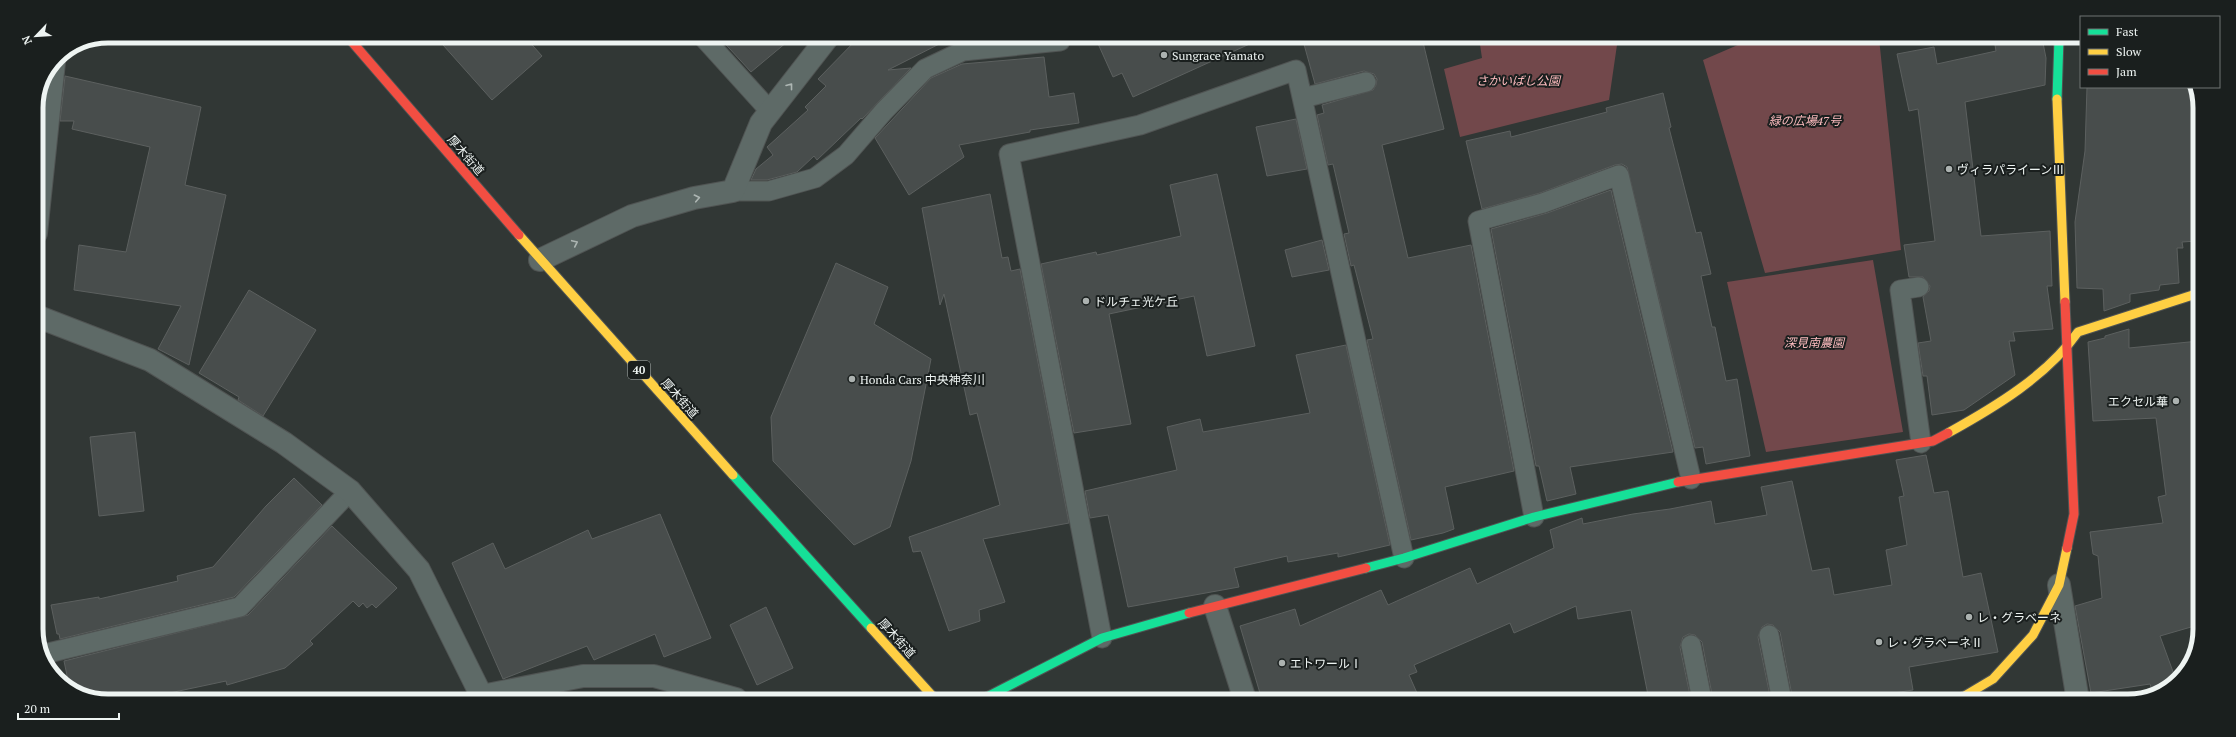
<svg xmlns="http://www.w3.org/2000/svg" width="2236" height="737" font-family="'PT Serif','Noto Sans JP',serif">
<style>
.green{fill:#72484b}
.building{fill:#484d4c;stroke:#5c605f}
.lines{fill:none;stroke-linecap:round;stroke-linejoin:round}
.lane-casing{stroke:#505453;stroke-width:21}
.street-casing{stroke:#505453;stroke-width:24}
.fast-casing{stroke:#505453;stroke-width:11}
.slow-casing{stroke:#505453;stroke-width:11}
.jam-casing{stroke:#505453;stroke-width:11}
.lane{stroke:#5e6a67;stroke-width:19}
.street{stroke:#5e6a67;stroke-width:22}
.fast{stroke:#16e098;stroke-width:9}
.slow{stroke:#ffcf43;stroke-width:9}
.jam{stroke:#f24e42;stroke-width:9}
.oneway{stroke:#adb6b3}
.poi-dot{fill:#acb2b0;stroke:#1a1f1e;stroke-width:1.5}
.labels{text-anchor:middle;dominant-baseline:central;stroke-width:4;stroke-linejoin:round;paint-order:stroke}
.shield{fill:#1a1f1e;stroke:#aeb4b2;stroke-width:1}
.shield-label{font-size:11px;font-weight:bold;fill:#eef4f2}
.poi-label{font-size:12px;fill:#eef4f2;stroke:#1a1f1e;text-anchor:start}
.park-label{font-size:12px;font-style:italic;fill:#febcbf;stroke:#1a1f1e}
.street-label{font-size:12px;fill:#eef4f2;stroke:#1a1f1e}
.rim{fill:none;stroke:#eef4f2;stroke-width:5}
</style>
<rect width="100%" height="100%" fill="#313735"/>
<path class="green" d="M1479,38H1618L1609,100L1460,137L1444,69L1482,58Z
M1754,38H1879L1901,250L1765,273L1703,60Z
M1873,260L1903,432L1766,452L1727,282Z"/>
<path class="building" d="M435,36L525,37L542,56L492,100Z
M719,37H793L751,72Z
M859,37H953L888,70L911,68L862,119L861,118L817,160L814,156L797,172L767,180H751L756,169L773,155L767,147L808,110L805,107L826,86L818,79Z
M1095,37H1265L1133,97L1122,73L1113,77Z
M1302,37L1422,38L1444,129L1382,145L1408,258L1471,245L1514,471L1445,487L1454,529L1443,533L1411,540L1367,340L1373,339L1354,265L1351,266L1344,234L1349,233L1333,164L1328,165L1317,115L1324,113L1322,105L1373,90L1376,85L1377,79L1374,74L1364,71L1315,84Z
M2023,38H2042L2046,58L2045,85L1965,102L1981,236L2050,231L2052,286H2047L2053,329L2013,332L2015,341H2009L2015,375L1964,410L1932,415L1927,376H1923L1918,343L1931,341L1923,297L1929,291L1930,286L1923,277H1909L1904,245L1935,241L1918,109L1909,111L1897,54L1934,47L1937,64L1996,51L1995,45Z
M1044,57L1049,97L1074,93L1079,123L1030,130V132L959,145L964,157L909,195L875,138L931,78L962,64Z
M65,76L201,107L185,185L226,195L189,365L158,349L181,306L74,290L79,245L126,252L150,147L72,129L74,121H60Z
M2087,87H2194L2200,103L2199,194L2192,192L2197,241L2182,242L2183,248H2177L2179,283L2160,285L2159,290L2130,294V302L2104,311L2103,289L2077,288L2075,222L2085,151Z
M1663,93L1671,127L1669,128L1696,233L1701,232L1711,274L1701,276L1712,327H1715L1726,381L1737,379L1750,456L1706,464L1703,447L1695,448L1627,167L1622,164L1615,165L1540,193L1482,209L1466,141L1510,131L1511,137L1607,112L1606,108Z
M1296,119L1307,169L1267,176L1256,127Z
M1217,174L1255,346L1207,356L1194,296L1109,314L1131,424L1074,433L1041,264L1096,252L1097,255L1181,236L1170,185Z
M1611,190L1673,452L1570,467L1576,494L1547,501L1539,466H1536L1491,229L1547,213Z
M990,194L1002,258L1008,257L1011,271L1020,269L1069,523L983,539L1005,602L979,610L980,621L949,631L921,551L913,552L909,537L1000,505L977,413L970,415L944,294L940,305L922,208Z
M1322,240L1329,270L1292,277L1285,250Z
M836,263L888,287L874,324L931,359L911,461L890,527L854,545L773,461L771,417Z
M249,290L316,330L263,416L238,400L239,397L199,373Z
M2129,329V348L2199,341L2198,625L2160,636L2176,680L2172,686L2153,693L2150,684L2091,693L2075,606L2102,598L2098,556L2093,554L2090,532L2163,523L2158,497L2166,495L2156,418L2093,421L2088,342L2105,338V336Z
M1346,345L1390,545L1338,557V553L1288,562L1287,556L1234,568L1239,587L1128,607L1108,515L1090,518L1085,491L1177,470L1167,427L1200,419L1203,432L1310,413L1296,355Z
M135,432L144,511L99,516L90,437Z
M1926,455L1934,493L1948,491L1963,577L1981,573L1998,652L1909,667L1913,690L1841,701H1793L1780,632L1773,625L1767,624L1762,627L1758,637L1771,701L1713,700L1702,642L1695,635L1689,634L1683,637L1680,647L1691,700H1649L1631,610L1578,619L1576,606L1514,633L1510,623L1414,665L1417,672L1409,675L1417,693L1401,700H1262L1240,626L1295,609L1300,626L1381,590L1388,605L1470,568L1477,584L1554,548L1550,530L1582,518L1583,524L1633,514L1670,509L1711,501L1715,524L1767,515L1761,487L1792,481L1812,571L1829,568L1834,595L1892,585L1886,550L1907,545L1899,497L1904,496L1896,460Z
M294,478L322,505L234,597L60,639L59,634H57L51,605L99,597V599L178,581L177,576L213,567L266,506Z
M660,514L711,638L664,657L655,634L594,660L587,646L503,679L452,563L493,543L505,569L588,530L592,539Z
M332,526L397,588L376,608L372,604L367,608L363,603L359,607L353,601L310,641L313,644L285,668L227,685L226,681L160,695L161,699L89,698L69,685L64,661L248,615Z
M766,607L793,668L757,685L730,625Z"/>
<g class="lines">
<g class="lane-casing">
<path id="lane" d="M703,37L770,111
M1303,98L1366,82
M733,191H769L815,178L846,155L884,111L925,69L963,51L1060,41L1061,37
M1919,287L1900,290L1921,443
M1534,517L1478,221L1543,203L1619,175L1691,479
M1769,635L1782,701
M1102,638L1009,154L1140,125L1296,70L1404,558
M1691,645L1702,700
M44,654L240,607L350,491"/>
</g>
<g class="street-casing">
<path id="street" d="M36,233L54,62
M540,260L632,216L694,198L733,191L761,123L828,37
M36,316L150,360L284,443L350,491L419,570L483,699
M2059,585L2078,701
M1215,606L1245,700
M482,696L583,676H654L736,699"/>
</g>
<g class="fast-casing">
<path id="fast" d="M2057,99L2059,38
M733,475L871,628
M1366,568L1404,558L1534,517L1678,482
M981,700L1102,638L1189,613"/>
</g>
<g class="slow-casing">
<path id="slow" d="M2057,99L2065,302
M519,235L733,475
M1948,433C1995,407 2047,376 2078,332L2199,293
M871,628L936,700
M1956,701L1993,679L2033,635L2059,585L2067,548"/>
</g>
<g class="jam-casing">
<path id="jam" d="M347,36L519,235
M2065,302L2074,514L2067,548
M1678,482L1933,441L1948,433
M1189,613L1366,568"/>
</g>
<use href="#lane" class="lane"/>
<use href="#street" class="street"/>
<use href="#fast" class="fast"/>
<use href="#slow" class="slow"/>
<use href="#jam" class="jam"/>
</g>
<defs><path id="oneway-chevron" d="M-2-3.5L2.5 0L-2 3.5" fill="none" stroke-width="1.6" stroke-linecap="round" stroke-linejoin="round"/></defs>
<g class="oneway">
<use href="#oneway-chevron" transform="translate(790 86) rotate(-52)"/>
<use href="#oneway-chevron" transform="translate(697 198) rotate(-12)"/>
<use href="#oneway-chevron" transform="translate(575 243) rotate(-25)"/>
</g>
<g class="poi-dot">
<circle cx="1164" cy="55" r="4"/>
<circle cx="1949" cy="169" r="4"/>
<circle cx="1086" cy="301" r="4"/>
<circle cx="852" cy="379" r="4"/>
<circle cx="2176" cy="401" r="4"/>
<circle cx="1969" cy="617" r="4"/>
<circle cx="1879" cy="642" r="4"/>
<circle cx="1282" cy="663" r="4"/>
</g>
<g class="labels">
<rect class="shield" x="628" y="361" width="22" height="18" rx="3"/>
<g class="shield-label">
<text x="639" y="370">40</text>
</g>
<g class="poi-label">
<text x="1172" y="55">Sungrace Yamato</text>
<text x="1957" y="169">ヴィラパライーンⅢ</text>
<text x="1094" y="301">ドルチェ光ケ丘</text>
<text x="860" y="379">Honda Cars 中央神奈川</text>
<text x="2168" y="401" text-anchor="end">エクセル華</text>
<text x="1977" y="617">レ・グラベーネ</text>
<text x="1887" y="642">レ・グラベーネⅡ</text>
<text x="1290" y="663">エトワールⅠ</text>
</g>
<g class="park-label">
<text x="1518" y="80">さかいばし公園</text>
<text x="1805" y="120">緑の広場47号</text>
<text x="1814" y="342">深見南農園</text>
</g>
<g class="street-label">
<text transform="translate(466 155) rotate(49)">厚木街道</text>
<text transform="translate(680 398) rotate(48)">厚木街道</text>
<text transform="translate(897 638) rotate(48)">厚木街道</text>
</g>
</g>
<path d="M0 0H2236V737H0ZM108 43H2128A65 65 0 0 1 2193 108V629A65 65 0 0 1 2128 694H108A65 65 0 0 1 43 629V108A65 65 0 0 1 108 43Z" fill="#1a1f1e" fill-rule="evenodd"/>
<path class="rim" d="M108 43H2128A65 65 0 0 1 2193 108V629A65 65 0 0 1 2128 694H108A65 65 0 0 1 43 629V108A65 65 0 0 1 108 43Z"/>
<rect x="2080" y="16" width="140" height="72" fill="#1a1f1e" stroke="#6f7473"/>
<rect x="2088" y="29" width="20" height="6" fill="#16e098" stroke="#6f7473"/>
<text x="2116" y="36" font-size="12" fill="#eef4f2">Fast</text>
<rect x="2088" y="49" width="20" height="6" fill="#ffcf43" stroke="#6f7473"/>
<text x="2116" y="56" font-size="12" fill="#eef4f2">Slow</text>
<rect x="2088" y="69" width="20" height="6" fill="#f24e42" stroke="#6f7473"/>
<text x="2116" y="76" font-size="12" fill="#eef4f2">Jam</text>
<g transform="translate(36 36) rotate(245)" stroke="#1a1f1e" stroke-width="3" paint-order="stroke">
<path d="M0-3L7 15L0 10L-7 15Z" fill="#eef4f2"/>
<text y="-6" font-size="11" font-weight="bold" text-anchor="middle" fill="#eef4f2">N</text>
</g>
<path d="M18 713v6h101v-6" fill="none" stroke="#eef4f2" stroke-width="2"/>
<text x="24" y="713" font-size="12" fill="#eef4f2" stroke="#1a1f1e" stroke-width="3" paint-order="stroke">20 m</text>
</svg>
